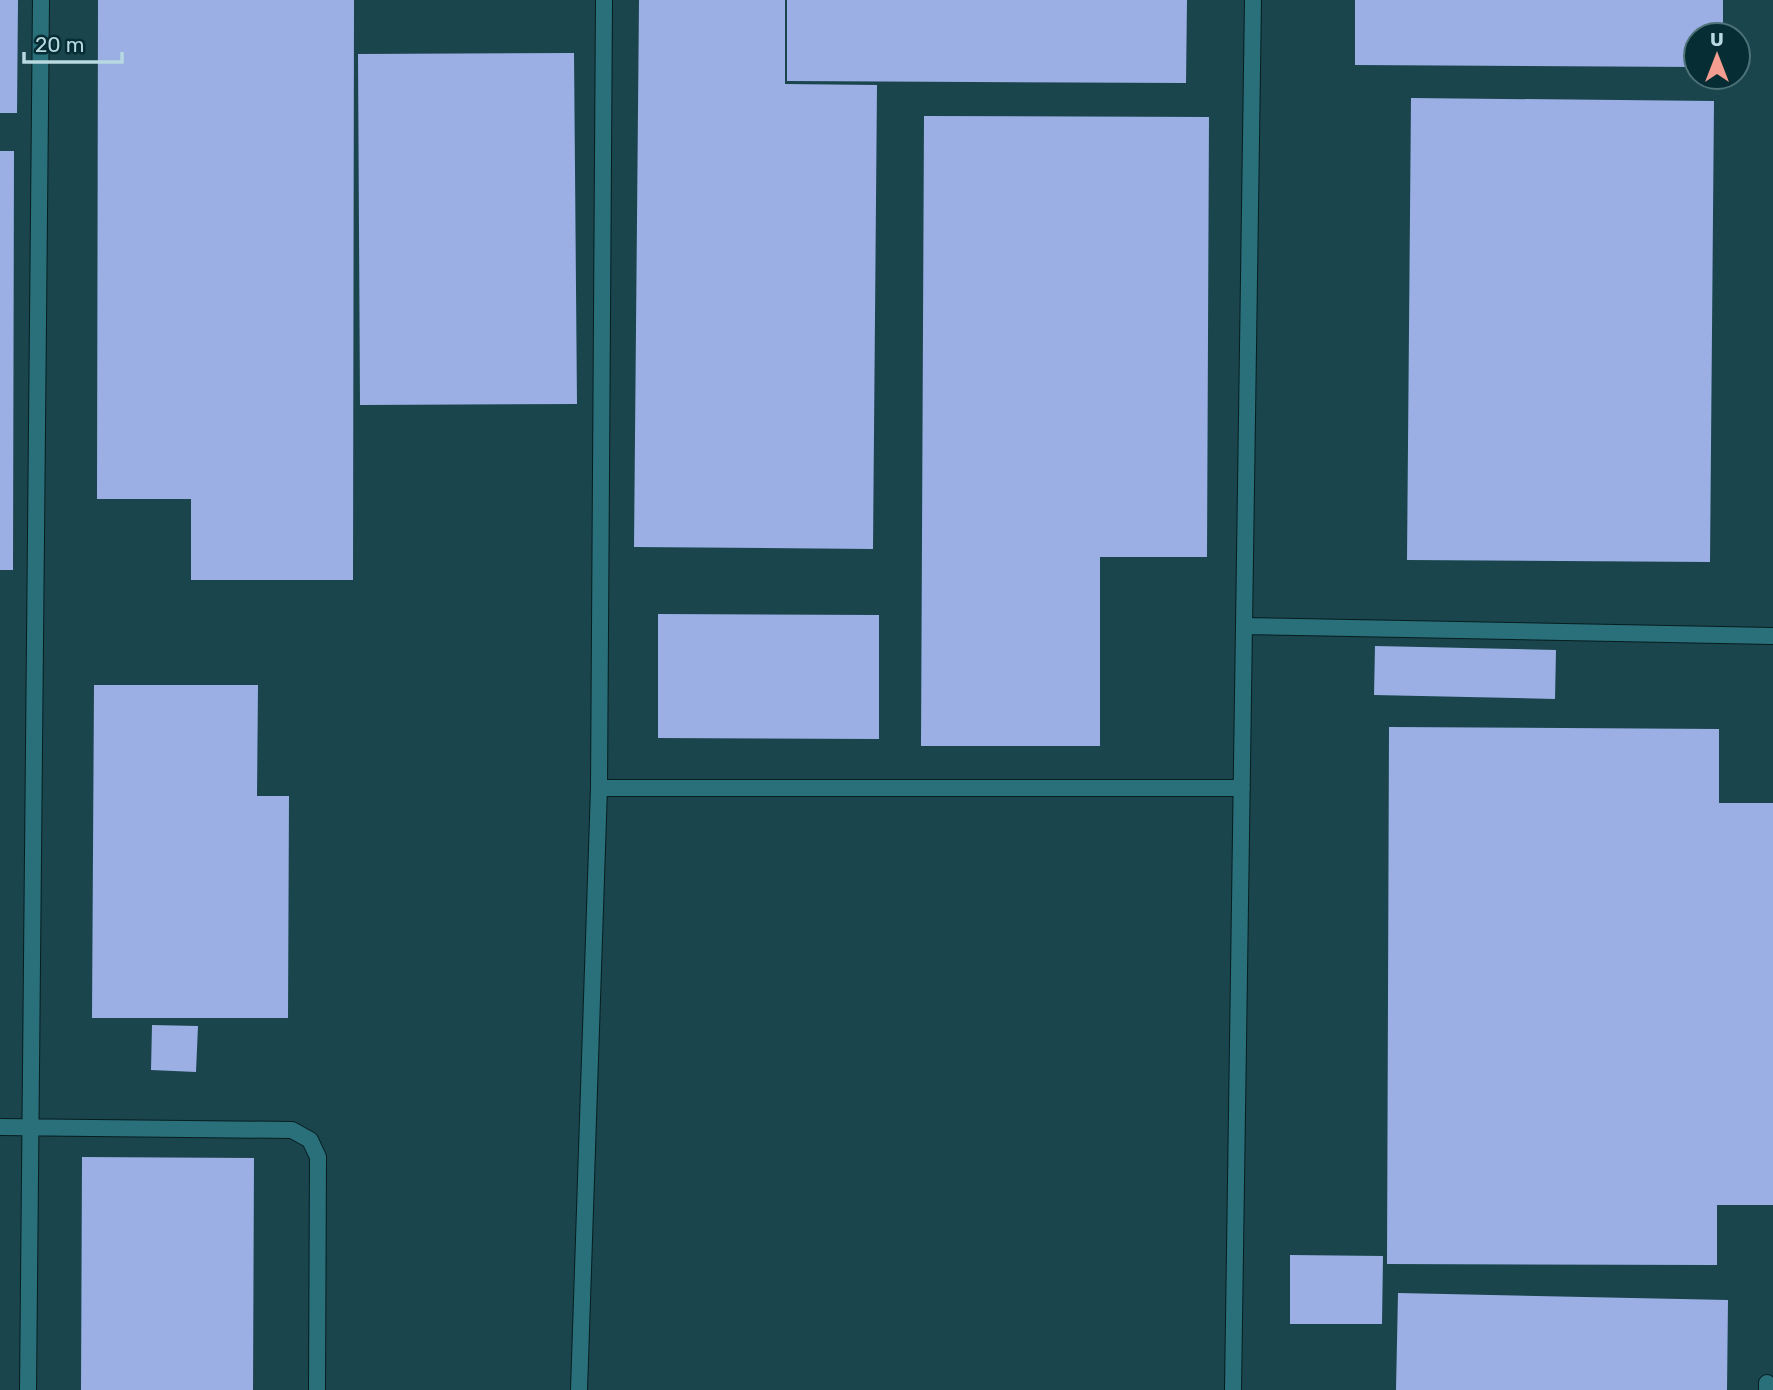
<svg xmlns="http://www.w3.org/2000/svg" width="1773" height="1390" font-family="Rubik,sans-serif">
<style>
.built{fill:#1a454c;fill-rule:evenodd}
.building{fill:#9bafe5}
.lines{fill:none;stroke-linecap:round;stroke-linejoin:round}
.service-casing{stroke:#071d20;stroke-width:18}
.service{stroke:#29707b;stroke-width:16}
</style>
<rect width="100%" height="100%" fill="#12373d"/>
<path class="built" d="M0,0H1773V1390H0ZM1696,35H1738V77H1696Z"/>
<path class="building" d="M0,0H18L17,113H0Z
M98,0H354L353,580H191V499H97Z
M639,0H785V84L877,85L873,549L634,547Z
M787,0H1187L1186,83L787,81Z
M1355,0H1723V35H1696V67L1355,65Z
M574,53L577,404L360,405L358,54Z
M1411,98L1714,101L1710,562L1407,560Z
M924,116L1209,117L1207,557H1100V746H921Z
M0,151H14L13,570H0Z
M658,614L879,615V739L658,738Z
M1375,646L1556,650L1555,699L1374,695Z
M94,685H258L257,796H289L288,1018H92Z
M1389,727L1719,729V803H1773V1205H1717V1265L1387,1264Z
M152,1025L198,1026L196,1072L151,1070Z
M82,1157L254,1158L253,1390H81Z
M1290,1255L1383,1256L1382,1324H1290Z
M1398,1293L1728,1300L1727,1390H1396Z"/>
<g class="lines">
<g class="service-casing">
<path id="service" d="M1244,626L1773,636
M599,788H1242
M0,1127L292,1130L310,1140L318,1157L317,1390
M28,1390L41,0
M579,1390L599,788L604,0
M1233,1390L1253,0
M1767,1390V1383"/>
</g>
<use href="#service" class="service"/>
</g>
<g transform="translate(1717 56)"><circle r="33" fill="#062d33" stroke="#4d7278" stroke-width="2"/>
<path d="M0-5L12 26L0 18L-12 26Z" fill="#f59d90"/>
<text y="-10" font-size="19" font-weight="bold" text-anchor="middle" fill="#b8d9df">U</text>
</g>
<path d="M24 52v10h98v-10" fill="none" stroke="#b8d9df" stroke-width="3.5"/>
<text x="35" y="52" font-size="21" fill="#b8d9df" stroke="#062d33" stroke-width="5" paint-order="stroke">20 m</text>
</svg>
